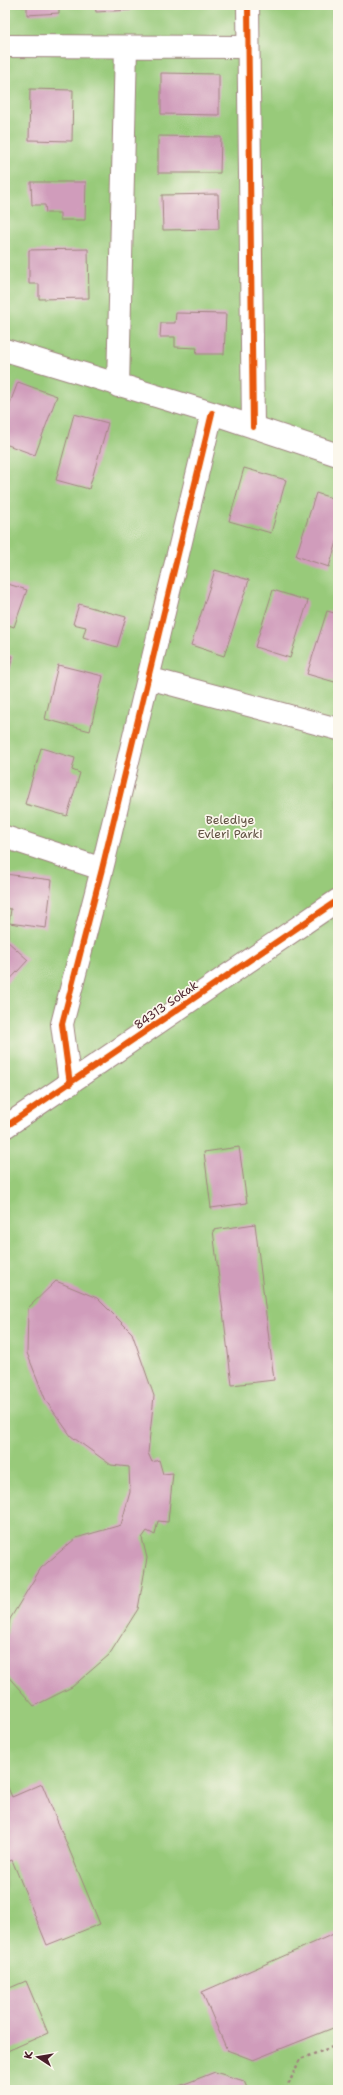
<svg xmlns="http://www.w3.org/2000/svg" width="343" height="2095" font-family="'Shantell Sans',sans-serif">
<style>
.green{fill:#98ca7a;stroke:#717452}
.building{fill:#d09cbb}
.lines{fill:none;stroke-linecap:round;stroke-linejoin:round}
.street-casing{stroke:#a08480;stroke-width:24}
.path{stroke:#a08480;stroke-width:2.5;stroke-dasharray:3 3;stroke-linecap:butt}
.street{stroke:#fff;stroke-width:22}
.cycleway-casing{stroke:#fbf7ec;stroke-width:8}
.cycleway{stroke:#e8590c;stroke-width:6}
.labels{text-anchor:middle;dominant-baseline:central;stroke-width:3.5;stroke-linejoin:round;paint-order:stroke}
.park-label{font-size:12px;fill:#615243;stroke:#fbf7ec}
.street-label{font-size:12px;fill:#4a1f2b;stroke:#fbf7ec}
</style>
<rect width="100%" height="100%" fill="#fbf7ec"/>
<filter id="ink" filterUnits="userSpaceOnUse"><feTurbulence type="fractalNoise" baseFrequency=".025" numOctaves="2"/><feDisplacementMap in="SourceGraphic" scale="8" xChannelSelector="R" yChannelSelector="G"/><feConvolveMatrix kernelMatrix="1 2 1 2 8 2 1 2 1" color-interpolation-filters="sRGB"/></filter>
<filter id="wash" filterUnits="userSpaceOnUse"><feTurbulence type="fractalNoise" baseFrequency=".012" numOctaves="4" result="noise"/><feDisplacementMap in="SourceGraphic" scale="16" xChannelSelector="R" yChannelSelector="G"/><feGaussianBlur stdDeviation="0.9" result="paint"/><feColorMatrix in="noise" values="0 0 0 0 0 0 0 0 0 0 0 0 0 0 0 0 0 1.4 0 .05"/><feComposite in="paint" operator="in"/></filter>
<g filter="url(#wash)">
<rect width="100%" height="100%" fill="#f7ead5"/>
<path class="green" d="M5,5H338V2090H5Z"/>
<g id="blocks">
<path class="building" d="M27,5H59V13L27,15Z
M95,5H131V10L96,12Z
M161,73L219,74V115L161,114Z
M30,89L73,90L72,141L29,140Z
M158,136L221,137L220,173H158Z
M31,182H86L85,220H60V213H46L45,205H32Z
M218,194L219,229L163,230L162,195Z
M88,249L89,298L39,299V284H29V250Z
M176,313L226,314L224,354H196L197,348L175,347V337H160L161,323H175Z
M18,382L57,396L35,455L5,444V416Z
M74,414L108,423L89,489L56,480Z
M244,468L286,480L271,533L229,521Z
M316,493L338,500V539L329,567L296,556Z
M215,570L249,580L224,656L191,645Z
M5,583L27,590L14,627L5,624Z
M273,590L308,601L290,658L255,647Z
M79,604L126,617L117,647L83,637L86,627L73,624Z
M327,611L338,614V683L307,674Z
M5,654L13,656L5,684Z
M58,665L103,676L90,731L45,719Z
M41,748L75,758L72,770L80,773L67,816L25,804Z
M5,874L52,880L46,928L9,923L11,909L5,908Z
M5,939L28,960L5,985Z
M239,1147L247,1203L211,1208L204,1152Z
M255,1224L274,1380L232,1385L213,1230Z
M56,1281L97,1298L132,1333L154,1396L148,1453L152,1462L159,1460L163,1474L173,1473L168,1522L158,1521L155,1535L147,1531L142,1538L147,1558L138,1609L109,1655L72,1687L34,1706L5,1673V1644L10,1619L41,1568L76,1538L121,1525L130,1492L129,1467L111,1465L71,1436L46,1401L27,1353L28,1308Z
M5,1781L12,1797L42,1784L100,1924L47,1945L12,1860L5,1863Z
M338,1932V2026L253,2060L227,2050L202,1992Z
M26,1981L48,2033L5,2052V1990Z
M215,2072L244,2081L248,2090H169Z"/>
</g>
</g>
<g filter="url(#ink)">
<use href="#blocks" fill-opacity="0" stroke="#a08480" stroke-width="1"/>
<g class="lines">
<g class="street-casing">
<path id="street" d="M248,5L253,427
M5,46L248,47
M5,350L212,413L338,455
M118,386L126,47
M148,678L338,729
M5,837L102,869
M70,1084L62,1024L102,869L212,413
M5,1127L338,900"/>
</g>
<path class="path" d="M286,2090L300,2059L338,2045"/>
<use href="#street" class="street"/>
<g class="cycleway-casing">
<path id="cycleway" d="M248,5L253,427
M70,1084L62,1024L102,869L212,413
M5,1127L338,900"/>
</g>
<use href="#cycleway" class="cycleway"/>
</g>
</g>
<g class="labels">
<g class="park-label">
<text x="230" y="820">Belediye<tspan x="230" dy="14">Evleri Parki</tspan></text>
</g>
<g class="street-label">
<text transform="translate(166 1005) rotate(-35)">84313 Sokak</text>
</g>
</g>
<rect width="343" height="2095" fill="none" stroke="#fbf7ec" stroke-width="20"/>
<g transform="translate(38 2057) rotate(282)" stroke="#fbf7ec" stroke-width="3" paint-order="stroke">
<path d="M0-3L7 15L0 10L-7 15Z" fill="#4a1f2b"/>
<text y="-6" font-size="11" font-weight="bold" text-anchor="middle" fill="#4a1f2b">K</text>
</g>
</svg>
